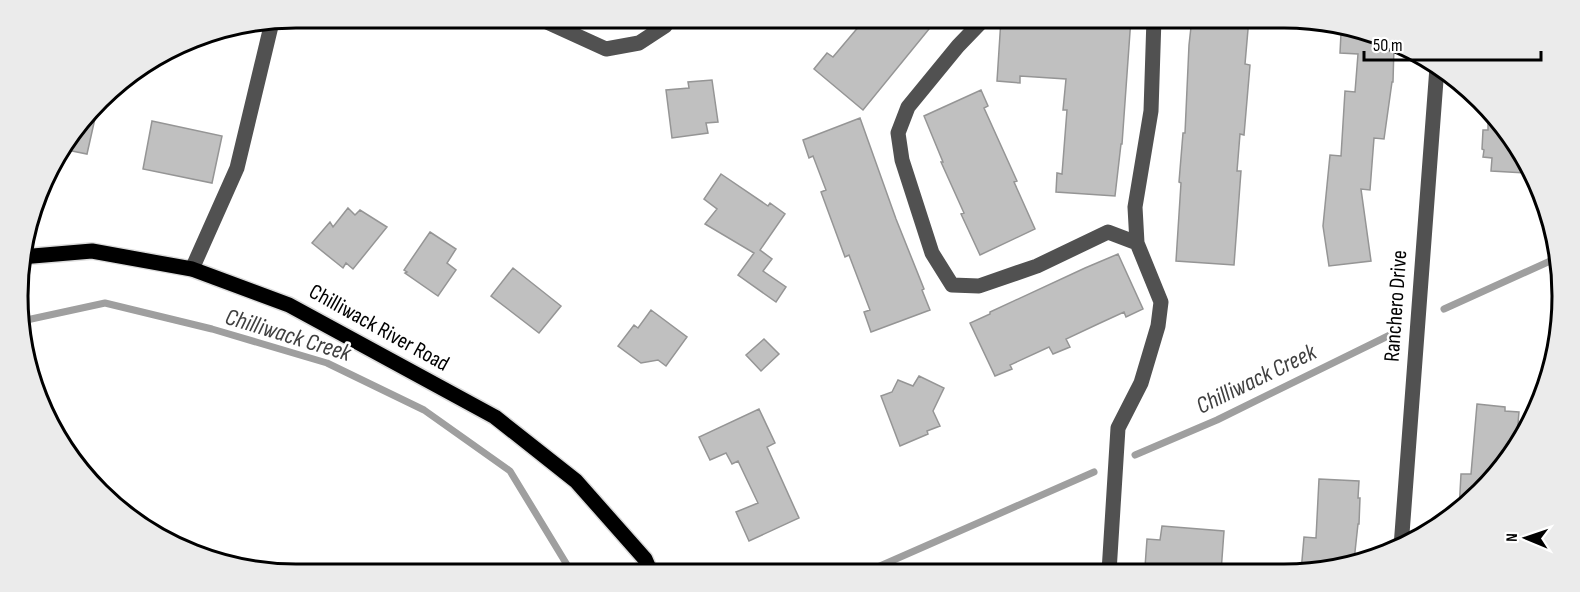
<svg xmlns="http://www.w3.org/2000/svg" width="1580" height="592" font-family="'Sofia Sans Condensed',sans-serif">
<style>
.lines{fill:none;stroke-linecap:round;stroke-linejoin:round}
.stream{stroke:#9f9f9f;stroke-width:7}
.building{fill:#c0c0c0;stroke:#959595;stroke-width:1.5}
.major-casing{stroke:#dbdbdb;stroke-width:18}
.minor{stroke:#515151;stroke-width:15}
.major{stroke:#000;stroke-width:15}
.labels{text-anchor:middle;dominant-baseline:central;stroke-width:5;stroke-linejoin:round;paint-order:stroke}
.street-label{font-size:22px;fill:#000;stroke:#fff}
.water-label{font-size:24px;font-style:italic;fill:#404040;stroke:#fff}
.rim{fill:none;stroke:#000;stroke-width:3}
</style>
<rect width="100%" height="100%" fill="#fff"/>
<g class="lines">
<path class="stream" d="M1444,309L1559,257
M22,321L105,303L212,329L327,363L424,410L510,471L572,573
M1135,455L1217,420L1392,334
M864,573L1094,472"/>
</g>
<path class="building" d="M866,18H938L863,110L814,69L827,53L833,57Z
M1074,18H1131L1122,144H1121L1115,196L1056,192L1057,173L1062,174L1067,110H1063L1066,79L1020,76V83L997,81L1001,19L1024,20V19L1074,22Z
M1193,18H1249L1245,64L1250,65L1244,135L1240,134L1237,171H1241L1234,265L1176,261L1181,183L1179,182L1183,133H1185L1189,45L1191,27H1193Z
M1341,33L1371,35L1394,46L1393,82H1392L1384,139L1374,138L1370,190L1361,189L1371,261L1329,266L1323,226L1330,155L1341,156L1345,91L1355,92L1358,54L1340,53Z
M712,80L718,122L706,123L708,133L672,138L666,90L689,88L688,82Z
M981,90L988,106L984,108L1017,181L1014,182L1035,229L980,255L961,214L964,213L941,162H943L924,116Z
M98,105L87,154L62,149L63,147Z
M1488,115L1525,157L1527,163L1526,173L1491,171L1492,158L1483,157L1484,150L1482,149L1483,130H1488Z
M860,118L896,219L924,289L922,290L930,310L871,332L864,312L870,310L849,255L845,257L821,192L826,190L813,156L809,158L803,140Z
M152,121L222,136L212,183L143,169Z
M721,174L768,206L770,203L785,214L760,250L772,259L763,271L786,287L776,302L738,275L754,253L705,224L717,209L704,199Z
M348,208L355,215L360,210L387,227L353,269L346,263L343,268L312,243L330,222L333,227Z
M430,232L456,249L447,263L456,270L438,296L405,273L407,272L404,270Z
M1118,254L1143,309L1126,317L1124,312L1098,324L1066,339L1070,347L1053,354L1049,347L1010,365L1012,369L995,376L970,323L990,314V312L1085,268Z
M513,268L561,306L539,333L491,296Z
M651,310L687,337L666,366L658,360L641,363L618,346L634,325L638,328Z
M764,339L779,354L761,371L746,355Z
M919,376L944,388L933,411L940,426L927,431L928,434L900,446L881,396L892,392L898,380L913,386Z
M1477,404L1505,407V411L1519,412L1517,435L1520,439L1515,450L1468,505L1459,511L1461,474H1471Z
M759,409L775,443L767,447L799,518L749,541L736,512L758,503L738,461L732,464L726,453L710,460L699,437Z
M1319,479L1359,481L1358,498H1360L1359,524H1358L1354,561L1321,572H1301L1304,537L1316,538Z
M1162,526L1224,531L1221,572L1145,567L1147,539L1160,540Z"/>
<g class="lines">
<g class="major-casing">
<path id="major" d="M21,257L92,251L192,269L289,305L495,417L576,481L645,559L651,573"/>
</g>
<path class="minor" d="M538,18L606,49L639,43L665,26L670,18
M985,18L958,46L908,107L898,133L902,160L932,253L952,285L979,286L1037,266L1108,232L1137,243L1161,302L1158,326L1141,383L1118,428L1109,572
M1137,243L1135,207L1151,111L1154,18
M192,269L237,168L272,22
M1401,547L1437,67"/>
<use href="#major" class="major"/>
</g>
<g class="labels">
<g class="street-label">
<text transform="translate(1396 306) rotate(-86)">Ranchero Drive</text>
<text transform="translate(379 328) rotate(29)">Chilliwack River Road</text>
</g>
<g class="water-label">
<text transform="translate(288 335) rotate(17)">Chilliwack Creek</text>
<text transform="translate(1256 379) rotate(-26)">Chilliwack Creek</text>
</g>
</g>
<path d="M0 0H1580V592H0ZM296 28H1284A268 268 0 0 1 1552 296V296A268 268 0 0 1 1284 564H296A268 268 0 0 1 28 296V296A268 268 0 0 1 296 28Z" fill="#ebebeb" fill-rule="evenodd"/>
<path class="rim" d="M296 28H1284A268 268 0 0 1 1552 296V296A268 268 0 0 1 1284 564H296A268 268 0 0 1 28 296V296A268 268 0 0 1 296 28Z"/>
<g transform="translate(1526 538) rotate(272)" stroke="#ffffff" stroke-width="4.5" paint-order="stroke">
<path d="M0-4.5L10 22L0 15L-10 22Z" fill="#000000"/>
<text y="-9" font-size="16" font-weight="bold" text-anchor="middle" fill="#000000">N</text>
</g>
<path d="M1364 51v9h177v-9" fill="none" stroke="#000000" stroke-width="3"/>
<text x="1373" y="51" font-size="18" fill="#000000" stroke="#ffffff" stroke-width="4.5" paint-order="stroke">50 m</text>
</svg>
